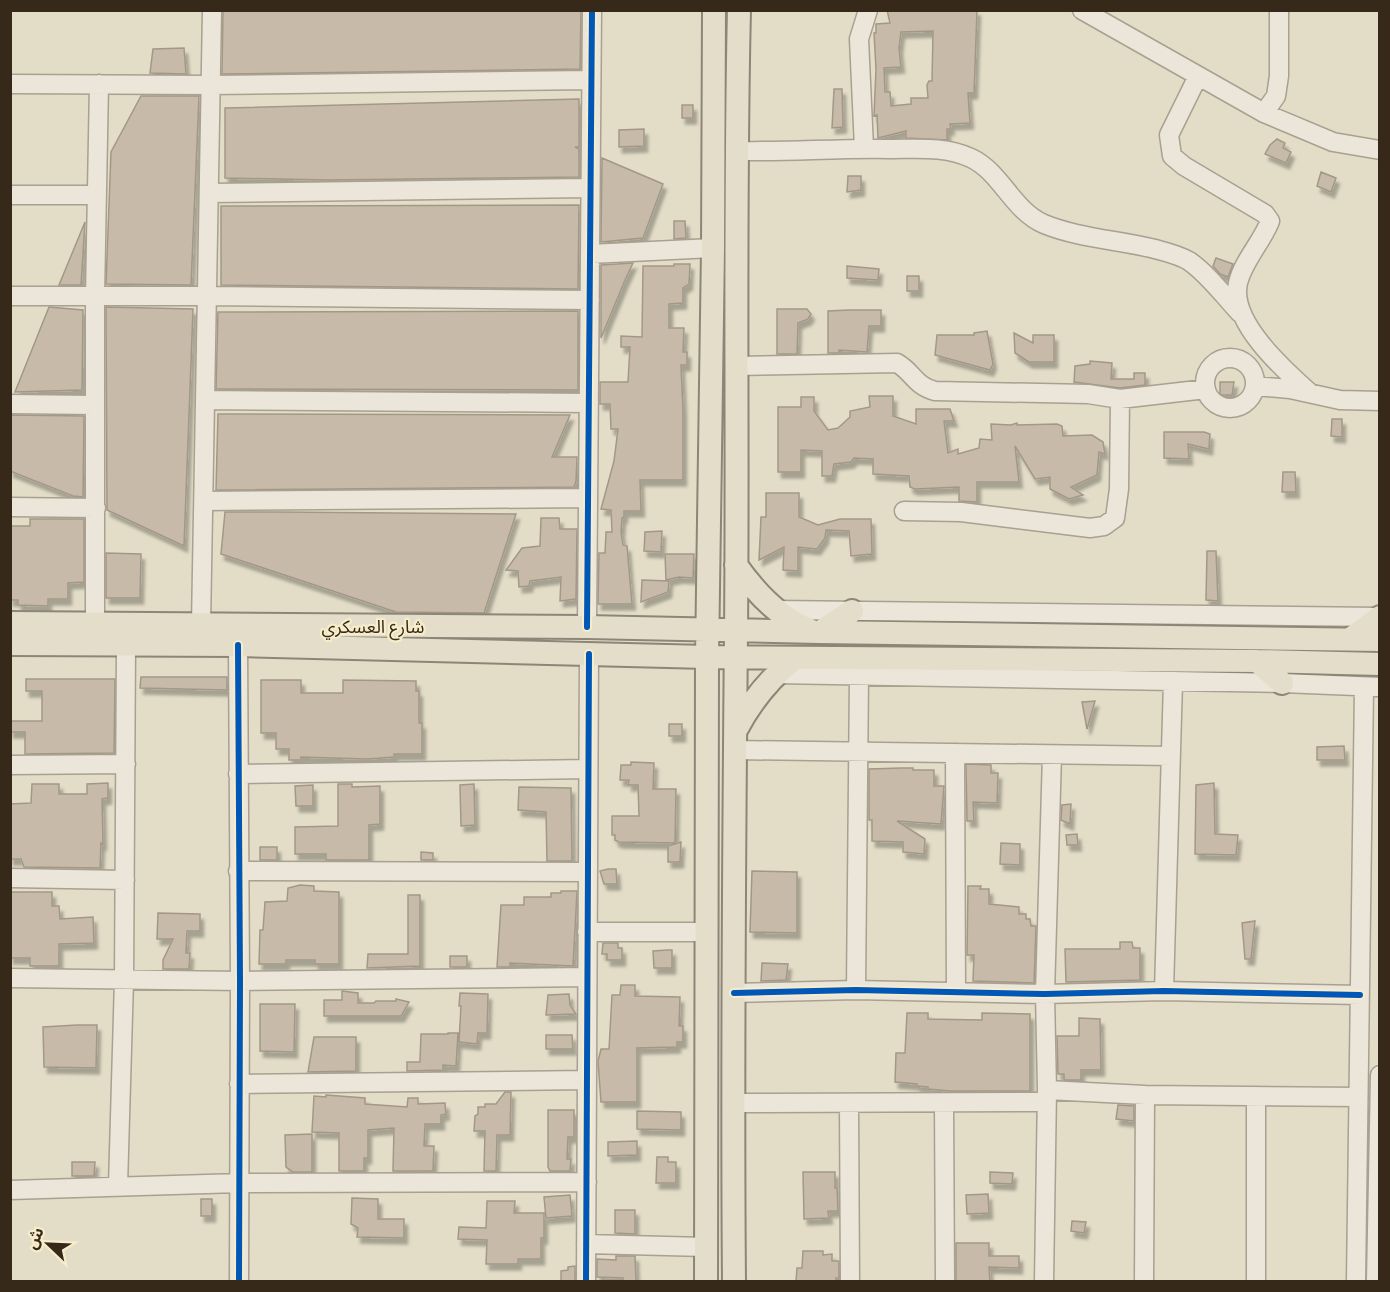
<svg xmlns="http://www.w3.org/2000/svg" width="1390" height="1292" font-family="'Source Serif 4','Noto Sans Arabic',serif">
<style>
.building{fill:#c8baa8;stroke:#a39887;stroke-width:1.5;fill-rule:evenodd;filter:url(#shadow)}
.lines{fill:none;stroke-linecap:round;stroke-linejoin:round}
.minor-casing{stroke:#a8a091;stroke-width:21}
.major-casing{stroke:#8d8678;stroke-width:26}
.minor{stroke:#ebe6d9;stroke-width:18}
.major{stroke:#e3ddca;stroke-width:22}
.cycleway-casing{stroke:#f8edca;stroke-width:10}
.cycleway{stroke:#0057b8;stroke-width:6}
.labels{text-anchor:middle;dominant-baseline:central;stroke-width:4.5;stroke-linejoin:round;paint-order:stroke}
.street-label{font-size:18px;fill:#36291a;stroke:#f8edca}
</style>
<defs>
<filter id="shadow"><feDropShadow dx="3.5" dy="6" stdDeviation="1.5" flood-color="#0004"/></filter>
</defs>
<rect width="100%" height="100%" fill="#e3ddc7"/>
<path class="building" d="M223,10H581L580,69L222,74Z
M887,10H977L974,93H968L970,123L950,124L951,129H947V140L906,138V131L878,138L877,115L874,116L876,69L874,33H876V24L890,23ZM933,31L932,81H929L927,85L928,98H911V104L891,106L890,92H885L884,68L901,67L899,48L901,32Z
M184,48L186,74L150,73L153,49Z
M834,89H842L843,127L832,128Z
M141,96H199L191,285L106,284L111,152Z
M579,99V147H575L579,149V177L328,180L225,178V108Z
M682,105H693V118H682Z
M644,129V146L619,147V130Z
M1277,139L1285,143L1283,148L1291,152L1286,163L1265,154L1270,145Z
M602,158L663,184L643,238L601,242Z
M1321,172L1336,178L1331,192L1317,186Z
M848,176H861V190L847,192Z
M579,205L578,289L221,285V206Z
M674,221H685L686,238L674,239Z
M85,222L81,285H59Z
M1216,258L1233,264L1228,277L1220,274L1213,266Z
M633,263L625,280L601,338V265Z
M674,264H690L689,284L683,288V303L669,304V328H684L683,352H687V365H681L683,410V480H640L641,511H624V517L622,518L621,532L623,545L627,546L632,604H598L599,553H605L606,532H612L611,510L601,509L614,461L618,429H611L610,404H600V382H628L630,347H621V336L642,337L643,266H674Z
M847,266L879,269L878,280L847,278Z
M907,276H919V291H907Z
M49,307L83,310L82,390L15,392Z
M106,307L193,309L184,546L107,510Z
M777,309H807L811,314L808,319L798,323L797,354H777Z
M849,310H881V326H869L867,352L839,350V353H828V311Z
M578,311V390L216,389L218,312Z
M987,331L993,364L990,370L935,355L937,335H974V333Z
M1014,333L1033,343V335H1054V362H1029L1015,353Z
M1090,361L1112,363L1111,379H1134V373H1145V385L1120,388L1074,382L1075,366L1090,364Z
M1220,382H1234L1232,395H1220Z
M869,396H893V416L916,424V409H950L954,421H944L948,453L958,449V454L979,448L980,439L992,440L991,424L1011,425L1017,423V425L1057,424L1062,426L1063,436L1092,435L1103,442L1105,454L1099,452L1097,475L1071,487L1083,495L1069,499L1050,489V477L1035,479L1015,446L1019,482H977V502L959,501V487L915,489L910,487L909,476L873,474V459L854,458L851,462L834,464L832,476H822V451L801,450V472H778V407H801V397H814V411L828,430L838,428L850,417V411L870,407Z
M218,414L570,415L552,457H577L576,481L574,487L216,490Z
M10,415L84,416L83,497L73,496L10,471Z
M1332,419H1342V437L1331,436Z
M1164,432H1204L1210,434L1209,449L1188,444L1189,459L1164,458Z
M1283,472H1295L1296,492H1282Z
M766,493H799V517L818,525L840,519H871L872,554L851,556L849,531L826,530L825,538L817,549L798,547V571L783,570L784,547L759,560L761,517H766Z
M225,512H280L516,514L484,613L396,612L221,554Z
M541,518H559L560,529H577L576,599L560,601L561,577L530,581L529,586L519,587L518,571L506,570L522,548L540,546Z
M30,519H84V582L68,583V599H48V606L18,605V600H10V526H30Z
M662,531L661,552L644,551L645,532Z
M1207,551H1216L1218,601L1206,600Z
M106,553L141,554L140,598H106Z
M665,554H694L693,578L679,577L666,580Z
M642,580L669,581L668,592L641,602Z
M141,677H227V690L140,688Z
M26,679H115L114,753L25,754V732H10V721H42V691H26Z
M261,680H301V693H343V680L416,681V691H419V723H422V754H394V757L367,759L301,757V760H289V749H276V733H261Z
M1095,701L1087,729L1082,702Z
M669,724H682V736H669Z
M1344,746L1345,760H1317V747Z
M631,762L654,763L653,789H676L675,843L619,842L615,840V835H612V816H639L638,785H628L629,780H620L621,765H631Z
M966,764L991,765V773H998L997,803L973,802L974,821H967Z
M901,768H913V770H934V786H944L941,824L897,821L925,839L924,854L903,852V842L872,841V820H869V769Z
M108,783V798L102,799L103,844L101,843L100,868L24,867L21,859H10V804L31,803L32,784H59V794H87V784Z
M1214,783L1215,834L1238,835L1236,855L1195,854L1196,785Z
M338,784H352V787L380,786V824L369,825V860H326V854H295V827L338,826Z
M474,784L475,825L461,826L460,785Z
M313,785V806H296L295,786Z
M519,787L571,788L572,861H547L546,812L518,810Z
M1071,804L1070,824L1061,820L1062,805Z
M1077,834L1078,845H1067L1066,835Z
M681,842L680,862H668V846Z
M1001,843L1020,844V865L1000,864Z
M260,847H277V860H260Z
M421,852L433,853V860H421Z
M608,869H616L617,884H604L600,871Z
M752,871L797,872V933L750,932Z
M300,885L314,886V891L339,892V964H315V960H286V964H259L260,930H263L265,902L287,901L288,888Z
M968,886H981L980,889H989V904L1019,907V914H1026V919H1030L1031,926H1036L1034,983L973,981L974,955H967Z
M561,891H577L573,966L510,963V967H497L501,905H524V897H551V893H561Z
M10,892H52V906H59L60,919L93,917L94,943L59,944V966H30V958H10Z
M408,895H420V966L367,968L368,954H408Z
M158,913L200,914V931H187L186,953H190L189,969H163V960L173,939H157Z
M1255,921L1251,959H1245L1242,923Z
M1120,942H1132L1133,948H1140V980L1066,982L1065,949H1120Z
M603,943H618V948H622V960H607V954H602Z
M668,950H672V968H654L653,951Z
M450,956H467V967H450Z
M762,963L788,964L786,980L761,981Z
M621,985H635V996L680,997L679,1026H683V1042H677V1047L637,1048V1102H601L598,1061L601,1049H609L612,995H620Z
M342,991L358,993V1003H374L376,1001H396V999L409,1002L401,1016H324V1000H342Z
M460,993L488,994L487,1033H478L477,1044L459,1042L461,1006H459Z
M569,994L570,1005L576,1014L546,1015L548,995Z
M260,1004H295L294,1052L260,1051Z
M907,1013H928V1019L982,1020V1013L1030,1014V1091H950L928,1089V1087L917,1086V1084L895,1082L896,1053H905Z
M1079,1018L1100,1019L1101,1070H1081V1080H1064V1074H1058L1057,1036H1079Z
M77,1025H97L96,1068L44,1067L43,1027Z
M448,1033H458L456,1066L443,1065V1070L407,1071V1062H420V1061L421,1034H448Z
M546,1035H572L573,1049H546Z
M314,1037H356V1071L308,1072Z
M505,1092H511L510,1135H497L496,1171H484L485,1131H474L475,1116L478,1114V1107H485V1104H496Z
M326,1095L365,1098V1104L407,1107L408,1098H418V1104L445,1103L446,1114L441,1115V1124H425L424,1146H434L433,1171H393L394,1128L368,1130V1158H364V1171H339V1133L312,1132L314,1096L326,1097Z
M1118,1105L1134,1106V1121L1116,1119Z
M548,1110H574V1137H568L567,1159H571L570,1171H550L548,1167Z
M637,1111L681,1112V1130L637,1129Z
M312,1134V1172H293L286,1167L285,1135Z
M637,1141V1155L608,1156V1142Z
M657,1157H668V1162H676V1183H656Z
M72,1162H95L94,1176H72Z
M803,1172H835V1188H837L838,1211H828L829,1218L804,1219Z
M990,1172L1013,1173L1012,1184L990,1183Z
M988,1194L989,1213L967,1214L966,1195Z
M570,1195L572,1216L546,1218L544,1197Z
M352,1198L378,1199V1219H404V1238L357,1237L358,1228L351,1224Z
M201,1199H212V1216H201Z
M487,1201H515L514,1213H544V1238H541V1259H518V1264H486L487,1240L458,1239L459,1227L486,1228Z
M615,1210H635V1234L615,1233Z
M1072,1221L1086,1222L1084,1233L1071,1231Z
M956,1243H989V1256H1019V1268L989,1267L990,1281H956Z
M803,1251H823V1255L832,1254V1261H839V1278H836V1281H796L797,1268H802Z
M616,1256H635L636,1281H623V1278L597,1277V1259L616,1260Z
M575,1266V1281H561V1271L568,1270V1267Z"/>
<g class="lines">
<g class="minor-casing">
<path id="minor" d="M1082,10L1264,113L1333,142L1380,150
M1198,76L1169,135L1172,156L1184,166L1265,214L1270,221C1262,242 1243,261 1238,283C1229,321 1284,370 1310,393
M10,84L210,85L591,80
M1264,113L1276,96L1279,76V10
M864,148L859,39L868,10
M736,151C787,152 839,148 890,149C917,149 945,146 971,158C1001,172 1013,211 1044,224C1078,238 1119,240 1155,249C1166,252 1179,255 1189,261C1208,274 1224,296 1240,313
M209,193L590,188
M10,195H96
M590,254L713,248
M10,296H207L590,300
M1205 383a25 25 0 1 1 50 0a25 25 0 1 1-50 0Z
M735,366L897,363C913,372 915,386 935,391L1088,394L1120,399L1206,389
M1255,386L1290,389L1340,400L1380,401
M206,400L589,403
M10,404L95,405
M204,501L588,498
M10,507L96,508
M904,511L961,512L1090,528L1104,526L1115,518L1119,489L1120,399
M777,610L1380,617
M95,624V296L99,84
M201,625L212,10
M587,627L592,10
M238,645L240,981L239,1282
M775,674L1282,683L1380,687
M735,750L1171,756
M955,753L956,992
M10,765L126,764
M238,774L588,769
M238,871L587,872
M10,878L125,880
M587,932H706
M10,978L240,981L587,977
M856,990L859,676
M1164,991L1173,682
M734,993L856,990L1045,994L1164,991L1360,995
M239,1084L587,1080
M1047,1090L1145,1095L1358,1097
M1256,1096V1282
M732,1103L1047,1102
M849,1104L850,1282
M944,1104L945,1282
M118,1186L124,980L126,645
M10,1190L239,1183L587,1182
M586,1244L706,1247
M586,1282L589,654
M1044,1282L1047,1090L1045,994L1052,755
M1144,1282L1145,1095
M1356,1282L1364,687
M1376,1282L1380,1075"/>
</g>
<g class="major-casing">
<path id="major" d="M736,565C755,592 779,618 810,630
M10,623L587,627L820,632L1380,640
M820,632L852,611
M1350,639L1380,617
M10,644L238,645L707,657L1257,661L1380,664
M1257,661L1282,683
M736,730C751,701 770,678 795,658
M706,1282L707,657L713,248L714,10
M734,1282C732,1064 734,847 736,630C738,423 734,217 739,10"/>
</g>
<use href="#minor" class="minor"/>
<use href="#major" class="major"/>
<g class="cycleway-casing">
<path id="cycleway" d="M587,627L592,10
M238,645L240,981L239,1282
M734,993L856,990L1045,994L1164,991L1360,995
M586,1282L589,654"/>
</g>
<use href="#cycleway" class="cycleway"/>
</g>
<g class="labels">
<g class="street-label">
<text x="373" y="626">شارع العسكري</text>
</g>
</g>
<rect width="1390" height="1292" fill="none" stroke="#36291a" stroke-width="24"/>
<g transform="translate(48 1244) rotate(293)" stroke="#f8edca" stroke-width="4.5" paint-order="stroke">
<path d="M0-4.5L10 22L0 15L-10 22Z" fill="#36291a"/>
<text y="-9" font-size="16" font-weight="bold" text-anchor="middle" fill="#36291a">ش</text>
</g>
</svg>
